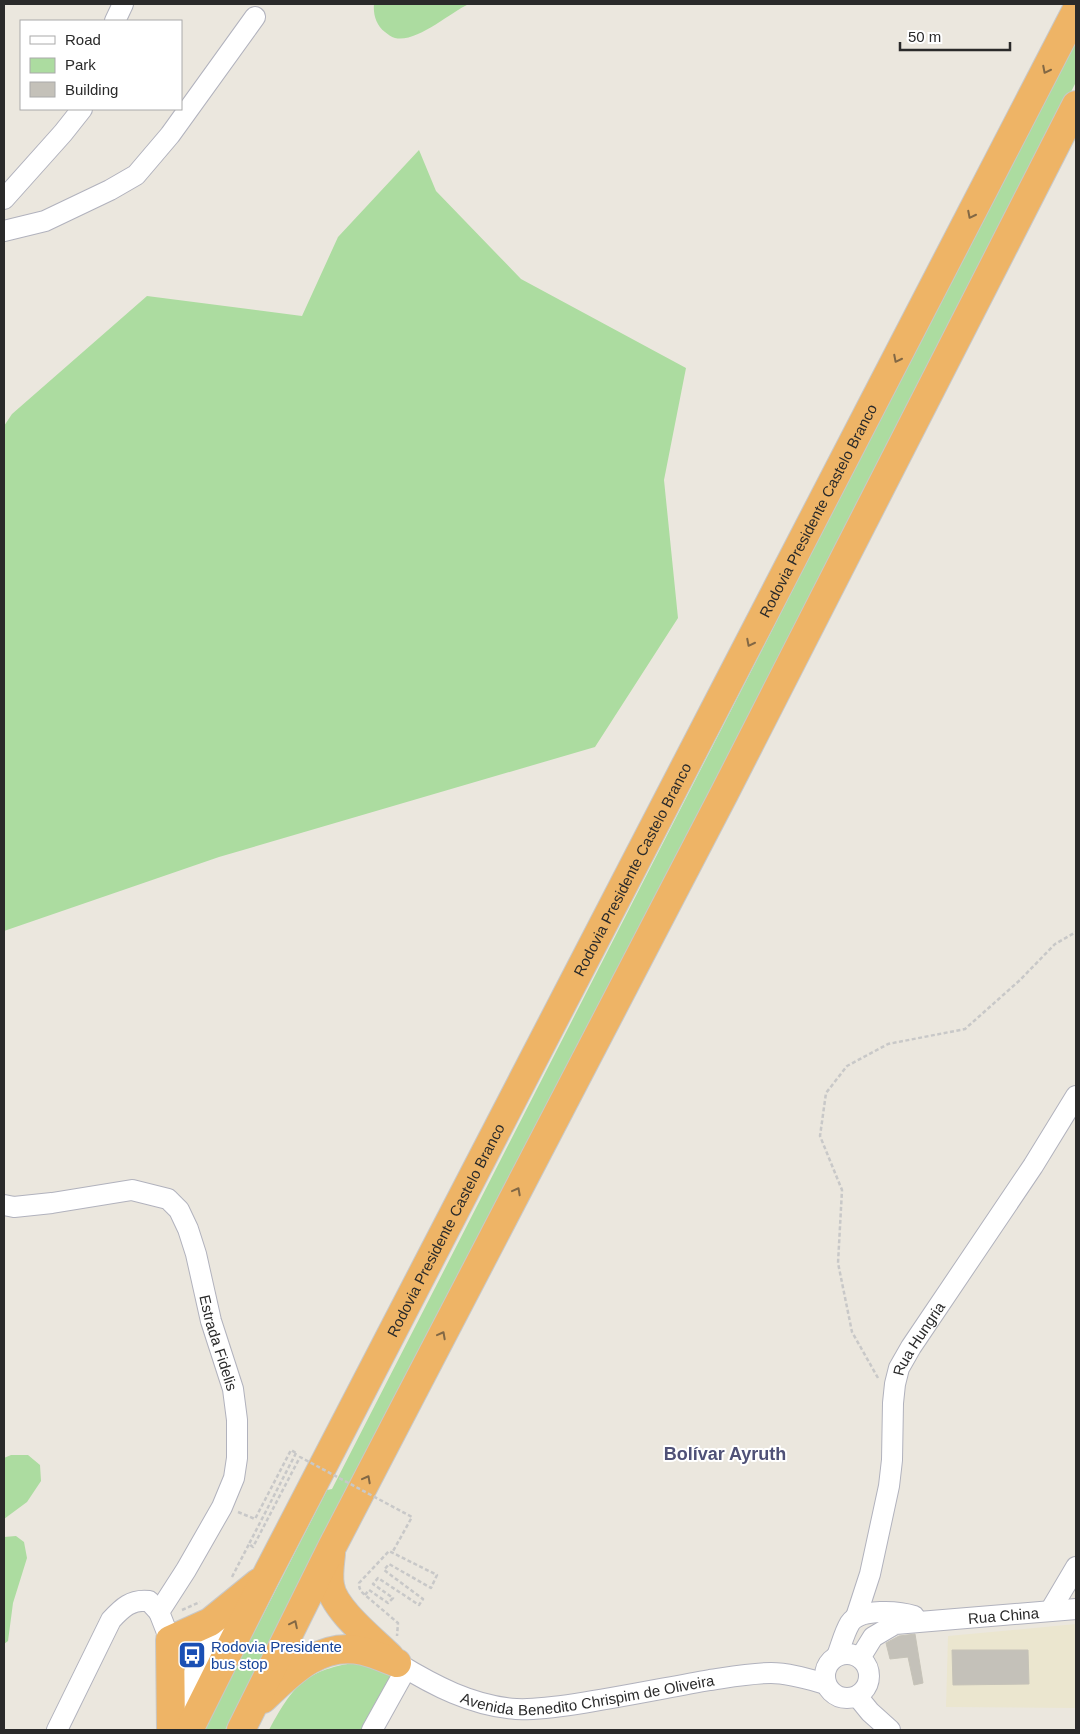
<svg xmlns="http://www.w3.org/2000/svg" width="1080" height="1734" font-family="Arial,sans-serif">
<style>
.education{fill:#ebe6cf}
.green{fill:#acdca0}
.building{fill:#c4c1b9;stroke:#c6c3b8}
.lines{fill:none;stroke-linecap:round;stroke-linejoin:round}
.minor-casing{stroke:#b1b2bd;stroke-width:22}
.highway-casing{stroke:#c8c8c8;stroke-width:30}
.path{stroke:#c8c8c8;stroke-width:2.5;stroke-dasharray:4 2.5;stroke-linecap:butt}
.minor{stroke:#fff;stroke-width:20}
.highway{stroke:#eeb466;stroke-width:28}
.path-bridge{stroke:#c8c8c8;stroke-width:2.5;stroke-dasharray:4 2.5;stroke-linecap:butt}
.oneway{stroke:#826845}
.labels{text-anchor:middle;dominant-baseline:central;stroke-width:4;stroke-linejoin:round;paint-order:stroke}
.street-label{font-size:15px;fill:#2a2a2a;stroke:#fff}
.transit-label{font-size:15px;fill:#164399;stroke:#fff;text-anchor:start}
.quarter-label{font-size:18px;font-weight:bold;fill:#4f5177;stroke:#fff}
</style>
<rect width="100%" height="100%" fill="#ebe7de"/>
<path class="education" d="M1076,1624V1708L946,1707L948,1636Z"/>
<path class="green" d="M374,4H469C449,13 417,43 395,38C391,37 388,34 385,32C376,25 373,14 374,4Z
M1076,37V82L1012,208L225,1730H204L327,1490L332,1489Z
M419,150L436,191L521,279L686,368L664,480L678,618L595,747L219,857L4,931V426L12,414L147,296L302,316L338,237Z
M11,1455H28L40,1465L41,1481L27,1502L4,1519V1458Z
M16,1536L24,1542L27,1558L13,1603L8,1641L4,1644V1537Z
M366,1661L393,1672L364,1730H269C296,1680 308,1669 366,1661Z"/>
<path class="building" d="M915,1634L923,1683L914,1685L908,1657L890,1659L886,1643L899,1636Z
M952,1650H1028L1029,1684L953,1685Z"/>
<g class="lines">
<g class="minor-casing">
<g id="minor">
<path d="M115,21L123,4"/>
<path d="M4,199L63,133L82,109"/>
<path d="M4,231L45,221L110,190L136,175L170,135L255,17"/>
<path id="s1" d="M4,1205L14,1207L52,1203L132,1190L168,1199L179,1210L188,1229L196,1254L211,1321L233,1389L237,1420V1458L234,1478L222,1507L186,1570L159,1612L170,1640"/>
<path d="M1050,1611L1076,1567"/>
<path id="s2" d="M856,1617L870,1574L889,1486L892,1460L893,1403L895,1384L899,1368L911,1347L1033,1166L1076,1096"/>
<circle cx="847" cy="1676" r="22"/>
<path d="M837,1656C841,1646 844,1633 850,1623C860,1608 899,1611 914,1616"/>
<path id="s3" d="M860,1658L873,1637L895,1624L1076,1609"/>
<path id="s4" d="M397,1663C433,1685 472,1706 516,1709C536,1710 556,1707 576,1704C621,1697 665,1688 710,1680C730,1677 751,1673 771,1673C789,1673 808,1679 826,1684"/>
<path d="M857,1696L870,1712L890,1730"/>
<path d="M174,1718L194,1673L228,1612"/>
<path d="M57,1730L111,1620C122,1608 131,1599 149,1601L159,1612"/>
<path d="M372,1730L406,1669"/>
</g>
</g>
<g class="highway-casing">
<g id="highway">
<path d="M331,1554C330,1564 328,1575 330,1585C333,1609 373,1640 390,1657"/>
<path d="M263,1699C291,1672 321,1641 363,1651C375,1654 386,1659 397,1663"/>
<path d="M171,1730L170,1640L210,1622L258,1583"/>
<path id="s5" d="M189,1730L265,1578L1076,11"/>
<path d="M241,1730L332,1547L724,794L1076,105"/>
</g>
</g>
<path class="path" d="M878,1378L852,1332L838,1263L842,1190L820,1136L826,1093L847,1066L888,1044L965,1029L1020,980L1055,944L1076,932
M238,1512L255,1519L291,1450L296,1453
M232,1577L249,1544
M365,1595L369,1590L388,1603L393,1598L373,1584L378,1578L419,1605L423,1599L384,1570L389,1564L431,1588L437,1575L389,1551L359,1583C359,1588 360,1591 365,1595L398,1623L397,1636
M182,1610L200,1602"/>
<use href="#minor" class="minor"/>
<use href="#highway" class="highway"/>
<path class="path-bridge" d="M296,1453L249,1544L253,1547L300,1457L412,1517L392,1553"/>
</g>
<defs><path id="oneway-chevron" d="M-2-3.5L2.5 0L-2 3.5" fill="none" stroke-width="1.6" stroke-linecap="round" stroke-linejoin="round" transform="scale(1.25)"/></defs>
<g class="oneway">
<use href="#oneway-chevron" transform="translate(1046 70) rotate(117)"/>
<use href="#oneway-chevron" transform="translate(971 215) rotate(117)"/>
<use href="#oneway-chevron" transform="translate(897 359) rotate(117)"/>
<use href="#oneway-chevron" transform="translate(750 643) rotate(117)"/>
<use href="#oneway-chevron" transform="translate(517 1191) rotate(-62)"/>
<use href="#oneway-chevron" transform="translate(442 1335) rotate(-62)"/>
<use href="#oneway-chevron" transform="translate(367 1479) rotate(-62)"/>
<use href="#oneway-chevron" transform="translate(294 1624) rotate(-64)"/>
</g>
<defs>
<g id="bus-square" transform="scale(1.4375)"><rect x="-9" y="-9" width="18" height="18" rx="4" fill="#1a4fb4" stroke="#fff"/><path d="M-5-6H5V4H4V6H2V4H-2V6H-4V4H-5ZM-3.5-4V0h7V-4ZM-3.5 1.2v1.5H-2V1.2ZM2 1.2v1.5H3.5V1.2Z" fill="#fff"/></g>
</defs>
<g fill-rule="evenodd">
<use href="#bus-square" x="192" y="1655"/>
</g>
<g class="labels">
<g class="street-label">
<text stroke="none"><textPath href="#s5" startOffset="1372">Rodovia Presidente Castelo Branco</textPath></text>
<text stroke="none"><textPath href="#s5" startOffset="968">Rodovia Presidente Castelo Branco</textPath></text>
<text stroke="none"><textPath href="#s5" startOffset="562">Rodovia Presidente Castelo Branco</textPath></text>
<text stroke="none"><textPath href="#s2" startOffset="289">Rua Hungria</textPath></text>
<text stroke="none"><textPath href="#s1" startOffset="321">Estrada Fidelis</textPath></text>
<text stroke="none"><textPath href="#s3" startOffset="159">Rua China</textPath></text>
<text stroke="none"><textPath href="#s4" startOffset="201">Avenida Benedito Chrispim de Oliveira</textPath></text>
</g>
<g class="transit-label">
<text x="211" y="1646">Rodovia Presidente<tspan x="211" dy="17">bus stop</tspan></text>
</g>
<g class="quarter-label">
<text x="725" y="1454">Bolívar Ayruth</text>
</g>
</g>
<rect width="1080" height="1734" fill="none" stroke="#2a2a2a" stroke-width="10"/>
<rect x="20" y="20" width="162" height="90" fill="#ffffff" stroke="#aaaaaa"/>
<rect x="30" y="36" width="25" height="8" fill="#ffffff" stroke="#aaaaaa"/>
<text x="65" y="45" font-size="15" fill="#2a2a2a">Road</text>
<rect x="30" y="58" width="25" height="15" fill="#acdca0" stroke="#aaaaaa"/>
<text x="65" y="70" font-size="15" fill="#2a2a2a">Park</text>
<rect x="30" y="82" width="25" height="15" fill="#c4c1b9" stroke="#aaaaaa"/>
<text x="65" y="95" font-size="15" fill="#2a2a2a">Building</text>
<path d="M900 42v8h110v-8" fill="none" stroke="#2a2a2a" stroke-width="2.5"/>
<text x="908" y="42" font-size="15" fill="#2a2a2a" stroke="#ffffff" stroke-width="4" paint-order="stroke">50 m</text>
</svg>
